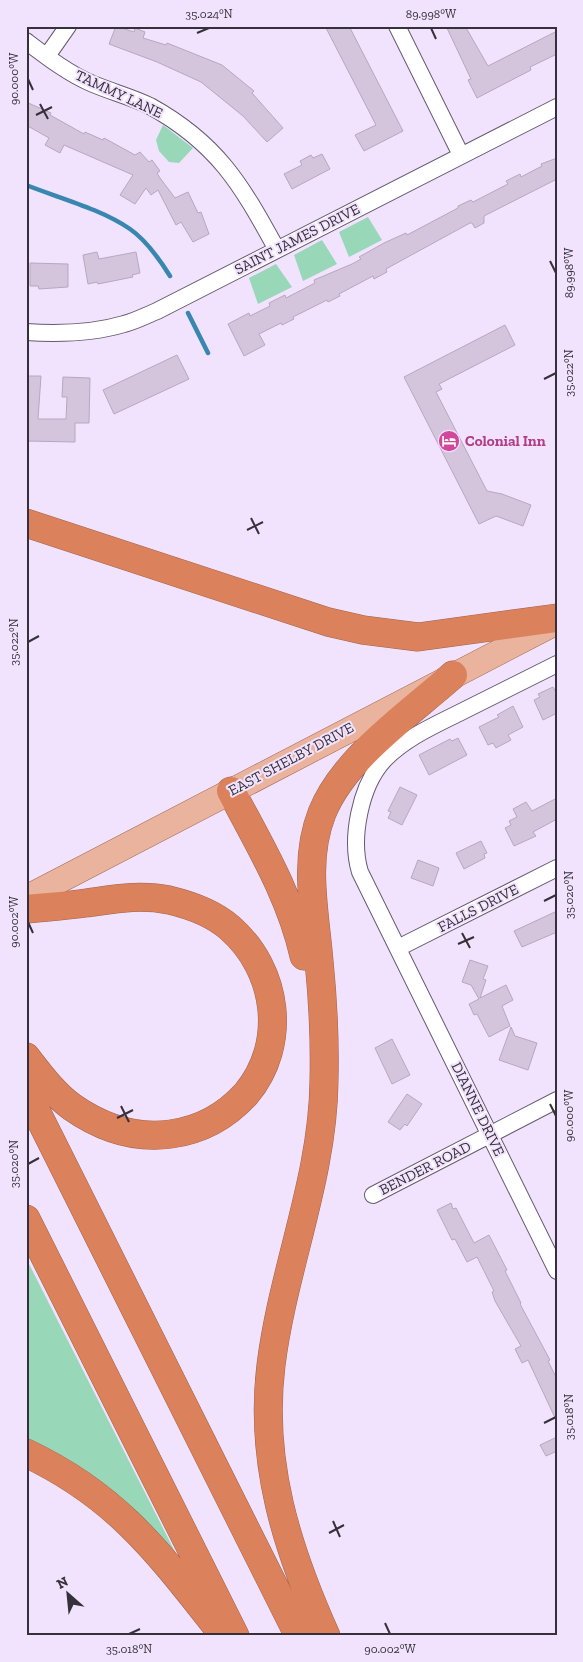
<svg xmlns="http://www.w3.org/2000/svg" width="583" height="1662" font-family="'Zilla Slab',serif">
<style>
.green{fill:#98d7b8}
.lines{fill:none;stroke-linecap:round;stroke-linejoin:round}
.stream{stroke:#3986b1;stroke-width:4.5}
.building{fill:#d4c4dc;stroke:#b7a8c0}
.minor-casing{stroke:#665a70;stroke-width:18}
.primary-casing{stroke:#a1654f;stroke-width:26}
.motorway-casing{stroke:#a1654f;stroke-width:29}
.minor{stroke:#fff;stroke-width:16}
.primary{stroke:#e9b39d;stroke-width:25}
.motorway{stroke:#db815b;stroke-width:28}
.ticks{fill:none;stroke:#36303a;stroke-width:2}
.labels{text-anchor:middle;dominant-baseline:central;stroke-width:4;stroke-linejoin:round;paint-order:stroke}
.street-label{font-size:15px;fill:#36303a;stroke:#f1e3fd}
.hotel-label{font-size:15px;font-weight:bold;fill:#b23c85;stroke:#f1e3fd;text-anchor:start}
.neatline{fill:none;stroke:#36303a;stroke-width:2}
.ticks-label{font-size:12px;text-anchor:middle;fill:#36303a}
</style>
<rect width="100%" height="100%" fill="#f1e3fd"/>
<path class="green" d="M163,125L193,148L179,163L169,162L159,151L156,140Z
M368,217L382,240L349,257L339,232Z
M322,240L337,264L303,281L294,255Z
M276,264L292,287L258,304L249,278Z
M26,1258L170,1542L179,1560L26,1442Z"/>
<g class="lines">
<path class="stream" d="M26,185C59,198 101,209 130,229C146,240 160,260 170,276
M188,313L208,353"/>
</g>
<path class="building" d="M116,26L134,32L135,28L145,32L143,38L166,45L167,43L222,65L254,91L252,93L283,128L267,142L243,116L201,82L157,62L109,44Z
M325,26H349L403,131L364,151L355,135L376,125Z
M446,26H465L488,66L557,31V54L530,67L531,70L477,98L468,80L471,79Z
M26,102L51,113L50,115L84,134L85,132L103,140L104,138L135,155L140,152L149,162L152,160L160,171L157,173L160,178L175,198L188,192L198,213L201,212L209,234L193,242L181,222L176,225L158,190L151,195L146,188L135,204L120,195L133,175L64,145L60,153L45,145L49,138L26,125Z
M322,154L330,169L292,189L284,174L302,165L300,161L311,155L313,158Z
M557,158V179L484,216V223L475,228L472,223H470L395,264L386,269L387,272L374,279L373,276L339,294L340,296L328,302L327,300L293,317L294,319L282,325L281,323L259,334L265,345L244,356L228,324L249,313L250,316L270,306L269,303L285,295L286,298L315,283L314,280L352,264L361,259L359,257L384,243L406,233L407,235L458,208V206L471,200L473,202L508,184L506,181L520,174L521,177L542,166L541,164Z
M97,252L99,259L136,252L140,273L132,275L133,277L98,284L97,282L88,284L83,255Z
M30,263L68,264V287L39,289L38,286H30Z
M505,325L515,345L439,384L442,389L436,392L487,491L502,494L531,505L523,526L496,516L479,524L404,377Z
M177,355L189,379L114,414L103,390Z
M26,376H41L38,419H66L67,397H62L63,377L90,378L89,423H75V442L26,441Z
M553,687L557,694V713L543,720L534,700L540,697L538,694Z
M513,706L523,727L508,735L511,740L496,748L493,743L488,745L479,727L499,717L497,715Z
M458,738L467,755L429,775L419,755L450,739L452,741Z
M400,787L417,795L402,825L388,818L391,812L388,811Z
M557,798V819L533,832L536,836L514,846L505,828L511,825L509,821L517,817L513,809L526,802L532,811Z
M481,841L487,853L484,854L485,858L464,869L456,853Z
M418,860L439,868L433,886L411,878Z
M557,911V932L522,947L514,931Z
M470,960L488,966L483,979L486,980L480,998L506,985L513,1000L502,1006L510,1026L489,1037L477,1014L474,1015L469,1004L479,999L471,985L462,982Z
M511,1027L515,1036L537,1043L528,1070L499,1060Z
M392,1039L410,1075L392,1084L375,1048Z
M407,1094L422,1104L407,1126L405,1124L400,1130L388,1122Z
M451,1203L453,1209L456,1208L474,1243L489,1235L507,1270L505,1271L521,1303L520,1304L550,1360L548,1361L557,1379V1422L528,1360L522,1363L515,1349L521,1346L495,1301L492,1292L494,1291L477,1257L467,1262L455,1239L452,1240L437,1210Z
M557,1437V1451L546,1456L540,1445Z"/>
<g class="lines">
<g class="minor-casing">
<path id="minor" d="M397,26L461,155
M26,41C47,57 69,74 93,84C112,92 132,97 150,106C217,143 241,184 276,248
M47,56L68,26
M26,332C57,334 94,333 124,324C136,321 147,315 157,311L557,107
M557,664C525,680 493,696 461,712C435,725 405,738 384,760C360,786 350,839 360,872L557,1271
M398,948L557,868
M373,1195L557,1100"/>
</g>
<g class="primary-casing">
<path id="primary" d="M26,898L557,622"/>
</g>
<g class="motorway-casing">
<path id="motorway" d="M26,523L328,622L363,630L418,637L557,618
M231,791C259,844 291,897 304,956
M26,909C46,907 66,906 86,903C115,899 140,894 169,900C190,905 213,913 230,928C278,970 288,1044 246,1094C226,1116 201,1130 171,1134C135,1139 102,1128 72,1107C54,1094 40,1075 26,1057
M26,1091L299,1636
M26,1219L235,1636
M26,1453C117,1496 158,1552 218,1628
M326,1636C287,1549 259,1462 271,1365C283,1269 323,1178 324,1081C325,1041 323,1001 319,961C315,912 303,861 322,813C344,758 409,714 453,675"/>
</g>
<use href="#minor" class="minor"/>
<use href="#primary" class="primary"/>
<use href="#motorway" class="motorway"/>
</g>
<path class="ticks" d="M431,28L436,39M197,33L209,28M28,79L33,90M40,104L48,119M36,115L52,107M550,261L556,273M544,379L556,373M251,518L259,534M247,530L263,522M28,642L39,636M544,901L556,895M28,922L33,933M462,933L470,948M458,944L474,937M550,1104L556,1116M121,1106L129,1122M117,1118L133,1110M28,1164L39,1158M544,1423L556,1417M333,1521L340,1537M329,1533L344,1525M385,1623L390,1634M129,1634L140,1629"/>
<defs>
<g id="hotel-disc" transform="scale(1.125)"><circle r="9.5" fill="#d1479c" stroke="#f1e3fd"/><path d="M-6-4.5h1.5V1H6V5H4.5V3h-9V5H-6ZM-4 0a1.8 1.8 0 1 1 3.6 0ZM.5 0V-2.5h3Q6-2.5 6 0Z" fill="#fff"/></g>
</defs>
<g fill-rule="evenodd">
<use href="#hotel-disc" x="449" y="441"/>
</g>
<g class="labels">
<g class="street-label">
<text transform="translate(119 94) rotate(25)">TAMMY LANE</text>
<text transform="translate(297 239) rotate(-27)">SAINT JAMES DRIVE</text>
<text transform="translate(291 759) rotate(-28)">EAST SHELBY DRIVE</text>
<text transform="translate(478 908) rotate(-27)">FALLS DRIVE</text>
<text transform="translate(478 1109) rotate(64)">DIANNE DRIVE</text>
<text transform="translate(425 1168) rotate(-27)">BENDER ROAD</text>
</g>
<g class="hotel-label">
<text x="465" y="441">Colonial Inn</text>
</g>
</g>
<rect width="583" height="1662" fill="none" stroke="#f1e3fd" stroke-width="55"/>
<g transform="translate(68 1594) rotate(333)" stroke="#f1e3fd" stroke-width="4" paint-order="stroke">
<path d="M0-4L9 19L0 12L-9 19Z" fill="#36303a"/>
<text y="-8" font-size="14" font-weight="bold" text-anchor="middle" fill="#36303a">N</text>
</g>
<rect x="28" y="28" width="528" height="1606" class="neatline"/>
<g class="ticks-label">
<text x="209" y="18">35.024°N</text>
<text x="431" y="18">89.998°W</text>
<text transform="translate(14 79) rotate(-90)" y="4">90.000°W</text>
<text transform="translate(569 273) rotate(-90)" y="4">89.998°W</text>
<text transform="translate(569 373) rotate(-90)" y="4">35.022°N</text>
<text transform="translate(14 642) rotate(-90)" y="4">35.022°N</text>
<text transform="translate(569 895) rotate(-90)" y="4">35.020°N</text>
<text transform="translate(14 922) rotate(-90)" y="4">90.002°W</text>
<text transform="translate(569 1116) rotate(-90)" y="4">90.000°W</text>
<text transform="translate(14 1164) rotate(-90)" y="4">35.020°N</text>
<text transform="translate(569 1417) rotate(-90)" y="4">35.018°N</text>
<text x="129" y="1653">35.018°N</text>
<text x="390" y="1653">90.002°W</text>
</g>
</svg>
